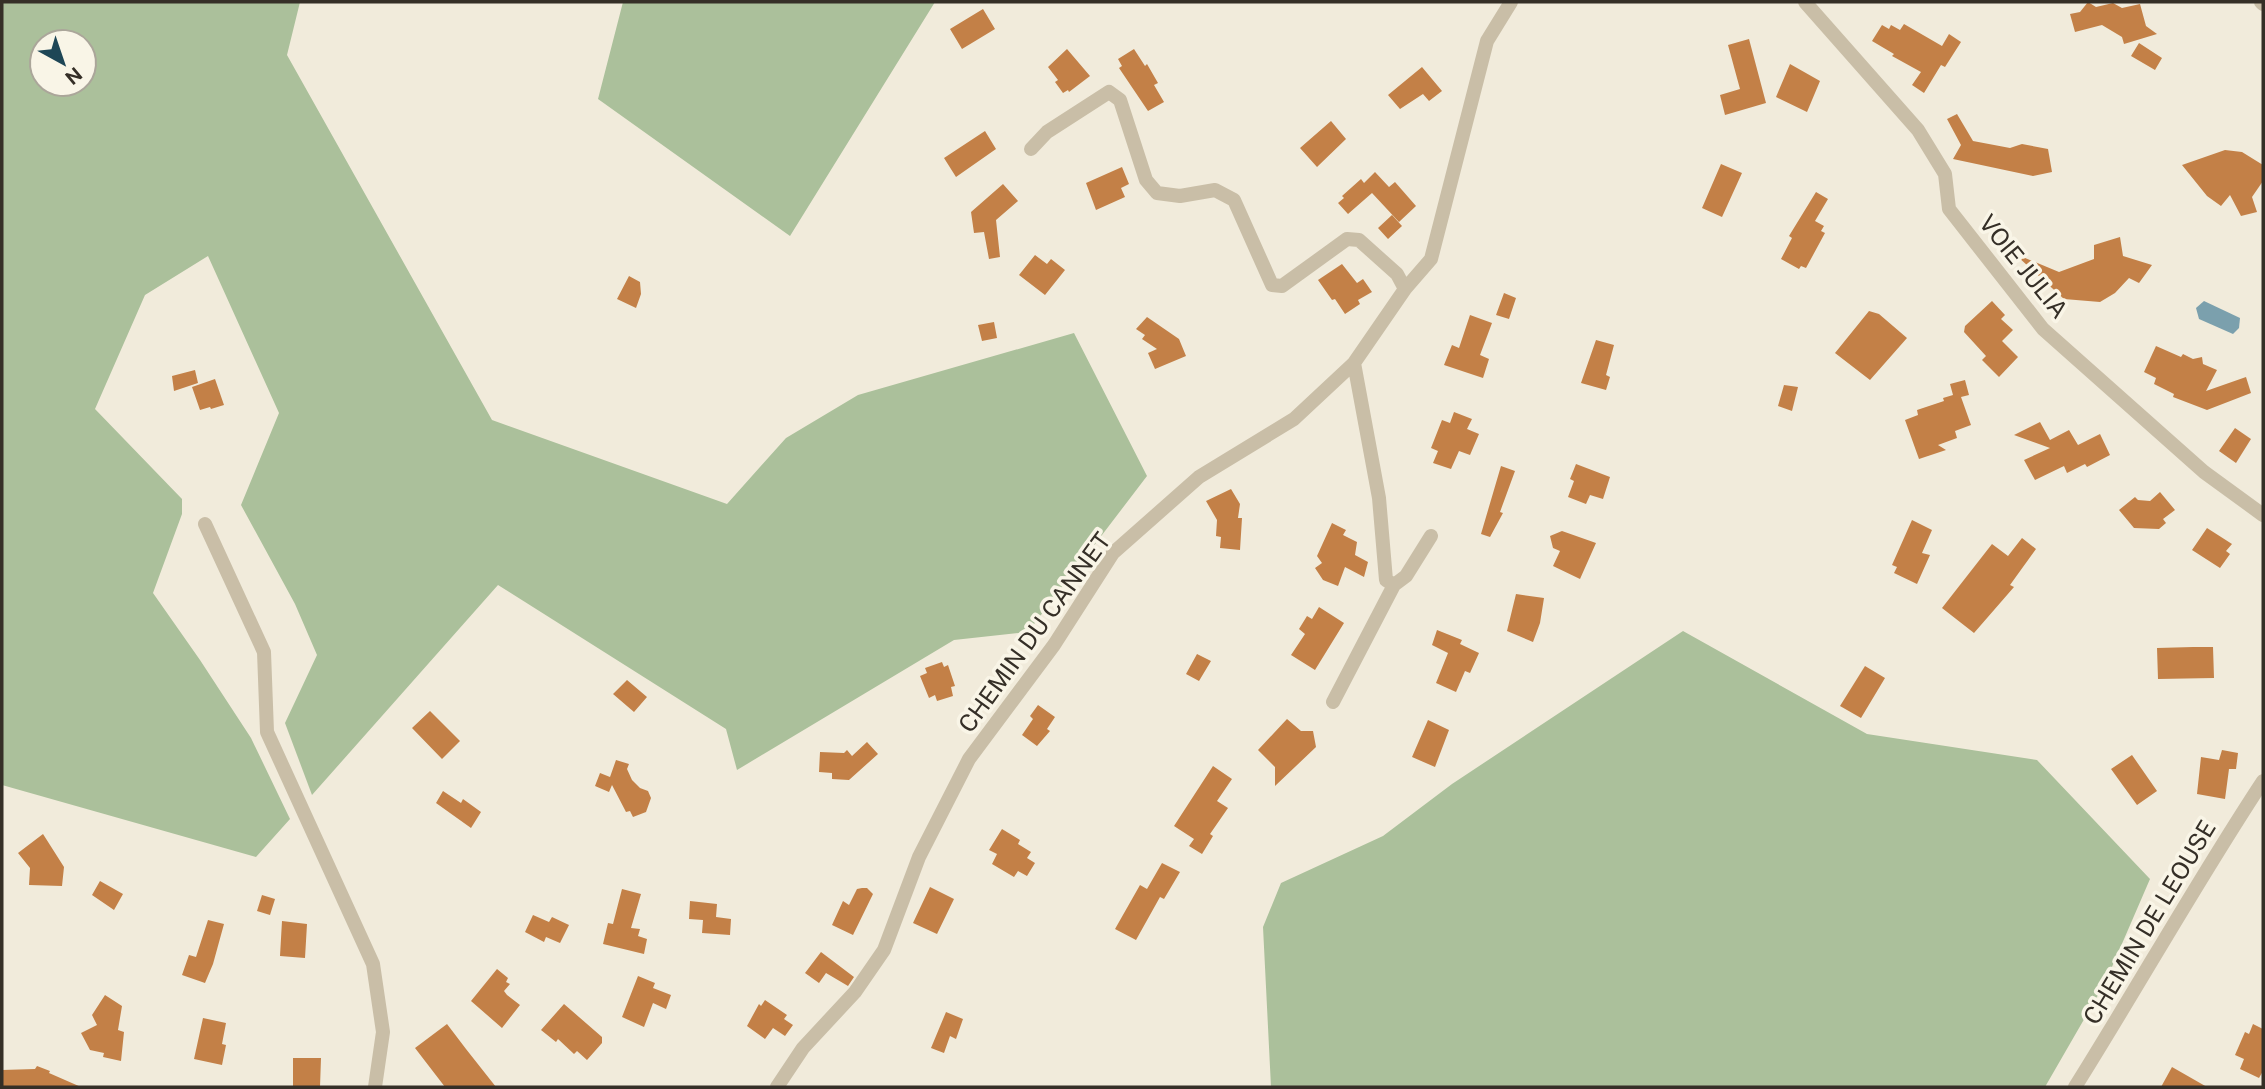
<svg xmlns="http://www.w3.org/2000/svg" width="2265" height="1089" font-family="'Public Sans',sans-serif">
<style>
.green{fill:#abc09b;fill-rule:evenodd}
.water{fill:#7ba0ad}
.building{fill:#c38047}
.lines{fill:none;stroke-linecap:round;stroke-linejoin:round}
.minor{stroke:#c9bea7;stroke-width:14}
.labels{text-anchor:middle;dominant-baseline:central;stroke-width:7;stroke-linejoin:round;paint-order:stroke}
.street-label{font-size:24px;fill:#352f27;stroke:#f9f5e7}
</style>
<rect width="100%" height="100%" fill="#f1ebdb"/>
<path class="green" d="M2,2H300L287,55L492,420L727,504L786,438L858,395L1074,333L1147,476L1028,632L954,640L737,770L726,729L498,585L312,795L285,723L317,655L295,604L241,505L279,413L208,256L145,295L95,409L182,499V514L153,593L200,660L251,738L290,819L256,857L2,785ZM42,42H84V84H42Z
M623,2H935L790,236L598,99Z
M1683,631L1867,734L2037,760L2150,879L2105,983L2045,1087H1271L1263,927L1281,883L1383,836L1452,784Z"/>
<path class="water" d="M2204,301L2240,318L2239,328L2233,334L2199,319L2196,308Z"/>
<path class="building" d="M2088,2L2096,7L2113,3L2122,8L2140,4L2146,26L2157,34L2124,44L2122,37L2102,25L2075,32L2070,14L2080,12Z
M983,9L995,29L962,49L950,29Z
M1904,24L1942,46L1949,34L1961,42L1945,67L1941,65L1924,93L1912,85L1921,72L1892,56L1894,54L1872,41L1882,25L1889,29L1891,25L1900,30Z
M1749,39L1766,103L1725,115L1720,95L1740,89L1728,45Z
M2139,43L2162,58L2155,70L2131,56Z
M1067,49L1090,76L1069,92L1068,90L1063,93L1055,82L1058,80L1048,67Z
M1134,49L1145,66L1147,64L1158,83L1154,85L1164,102L1148,111L1119,68L1122,66L1118,59Z
M1790,64L1820,81L1807,112L1776,97Z
M1422,67L1442,91L1429,101L1423,94L1400,109L1388,95Z
M1957,114L1973,141L2010,148L2022,144L2048,149L2052,172L2033,176L1953,159L1961,145L1947,119Z
M1331,121L1346,139L1317,167L1300,148Z
M985,131L996,149L956,177L944,158Z
M2225,150L2242,152L2263,165V181L2252,197L2257,212L2241,216L2230,195L2221,206L2207,196L2182,165Z
M1721,164L1742,173L1722,217L1702,208Z
M1122,167L1129,184L1121,188L1125,197L1096,210L1086,183Z
M1375,172L1389,187L1395,182L1416,206L1399,222L1372,193L1348,214L1338,203L1344,198L1342,196L1361,179L1364,183Z
M1003,184L1018,201L996,220L1000,257L989,259L984,232L974,233L971,212Z
M1816,192L1828,199L1815,221L1824,226L1821,231L1825,233L1806,268L1801,266L1799,269L1781,259L1792,238L1789,236Z
M1392,215L1402,226L1388,239L1378,228Z
M2120,237L2123,256L2152,265L2139,283L2129,278L2115,293L2100,302L2064,299L2017,256L2018,255L2059,272L2094,259V245Z
M1035,255L1047,264L1051,259L1065,270L1045,295L1019,275Z
M1342,264L1357,283L1363,279L1372,292L1358,300L1360,304L1345,314L1335,299L1332,300L1318,280Z
M629,276L640,282L641,294L636,308L617,299Z
M1504,293L1516,298L1509,319L1496,315Z
M1992,301L2005,315L2001,319L2013,330L2002,341L2018,357L1999,377L1982,360L1986,356L1964,332L1965,326Z
M1869,311L1879,314L1907,338L1870,380L1835,353Z
M1470,315L1492,323L1480,355L1489,359L1483,378L1444,365L1452,345L1459,348Z
M1147,317L1179,339L1186,356L1155,369L1148,353L1157,349L1142,339L1145,335L1136,329Z
M994,322L997,338L982,341L978,325Z
M1596,340L1614,345L1606,375L1610,377L1606,390L1581,383Z
M2156,346L2181,357L2183,354L2193,359L2202,357L2203,364L2217,370L2206,391L2246,377L2251,393L2207,410L2173,397L2174,394L2154,384L2156,378L2144,372Z
M195,370L198,383L174,391L172,376Z
M215,379L224,405L211,409L210,407L200,410L192,387Z
M1965,380L1969,395L1961,397L1971,425L1955,431L1957,438L1938,445L1946,450L1919,459L1905,420L1918,415L1917,410L1944,401L1943,398L1953,395L1950,384Z
M1784,385L1798,387L1792,411L1778,406Z
M1454,412L1472,419L1467,429L1479,434L1470,455L1459,451L1451,469L1433,463L1438,451L1431,448L1442,420L1450,423Z
M2040,422L2050,440L2069,430L2078,445L2100,434L2110,455L2087,467L2085,464L2067,473L2064,466L2035,480L2024,460L2050,448L2014,435Z
M2235,428L2251,439L2236,463L2219,451Z
M1576,464L1610,477L1603,499L1590,495L1586,504L1568,497L1574,481L1570,479Z
M1501,466L1515,471L1500,512L1503,513L1490,537L1481,534Z
M1231,489L1240,504L1238,518H1242L1240,550L1220,548L1221,537L1216,536L1217,520L1206,501Z
M2160,492L2175,510L2163,519L2166,523L2159,529L2134,528L2119,510L2135,497L2138,500L2150,501Z
M1912,520L1932,530L1922,553L1930,555L1917,584L1894,573L1897,567L1892,565Z
M1332,523L1346,530L1343,535L1357,542L1355,555L1368,562L1364,577L1345,567L1338,586L1323,580L1315,568L1322,563L1317,556Z
M2207,528L2232,544L2226,551L2230,554L2220,568L2192,550Z
M1562,531L1596,543L1580,579L1553,566L1560,551L1553,548L1550,536Z
M2022,538L2036,549L2010,585L2014,587L1974,633L1942,608L1992,544L2008,556Z
M1516,594L1544,598L1540,623L1533,642L1507,631Z
M1319,607L1344,623L1315,670L1291,655L1305,634L1299,629L1307,616L1312,619Z
M1437,630L1462,640L1460,644L1479,653L1470,673L1465,671L1456,692L1436,683L1448,653L1432,645Z
M2193,647H2213L2214,678L2158,679L2157,648Z
M1197,654L1211,661L1199,681L1186,674Z
M942,662L944,667L948,665L955,686L951,687L953,696L937,701L935,695L929,698L920,676L927,673L925,668Z
M1865,666L1885,678L1861,718L1840,706Z
M627,680L647,697L634,712L613,694Z
M1038,705L1055,717L1047,729L1050,731L1037,746L1022,735L1033,719L1030,716Z
M430,711L460,741L442,759L412,728Z
M1287,719L1301,731H1313L1316,747L1275,786V767L1258,750Z
M1428,720L1449,730L1435,767L1412,757Z
M867,742L878,754L849,780L832,779V773L819,772L820,752L844,753L847,750L852,756Z
M2222,750L2238,753L2236,769H2229L2225,799L2197,794L2201,757L2219,760Z
M2132,755L2157,791L2137,805L2111,769Z
M616,760L629,764L627,769L632,780L640,788L648,791L651,798L646,812L633,817L630,811L626,812L612,785L609,792L595,786L600,773L610,777Z
M1213,766L1232,779L1217,801L1228,808L1210,834L1213,836L1202,854L1189,846L1194,839L1174,826Z
M443,791L461,803L463,799L481,812L471,828L436,803Z
M1002,829L1020,840L1018,844L1031,852L1027,858L1035,863L1027,876L1018,871L1014,877L992,864L997,854L989,850Z
M43,834L64,867L62,886L29,885L30,868L18,853Z
M1162,863L1180,872L1164,899L1160,897L1136,940L1115,929L1140,885L1147,889Z
M100,881L123,894L114,910L92,895Z
M930,887L954,899L937,934L913,923Z
M862,888H867L873,894L853,935L832,925L843,901L849,905L857,889Z
M622,889L641,894L631,928L640,929L638,936L647,939L644,954L603,944L608,923L613,924Z
M262,895L275,899L270,915L257,911Z
M690,901L717,904L716,917L731,919L730,935L702,933L703,920L689,919Z
M533,915L549,922L552,917L569,925L560,943L546,937L544,942L525,932Z
M208,920L224,924L213,964L205,983L182,975L189,955L196,957Z
M282,921L307,924L305,958L280,956Z
M821,952L854,977L848,986L826,973L819,983L805,973Z
M497,969L508,978L506,982L510,984L504,991L507,995L520,1005L502,1028L471,1001Z
M638,976L655,983L653,988L671,995L666,1009L653,1003L644,1027L622,1017Z
M105,995L122,1006L118,1030L124,1032L121,1061L103,1057L104,1053L90,1050L81,1033L97,1025L92,1015Z
M765,1000L787,1015L784,1019L793,1025L785,1036L773,1028L765,1039L747,1026L759,1004L761,1006Z
M564,1004L602,1037V1043L587,1060L577,1051L574,1054L558,1039L556,1042L541,1030Z
M946,1012L963,1019L956,1039L950,1036L944,1053L931,1048Z
M203,1018L226,1023L222,1044L226,1045L222,1065L194,1059Z
M447,1024L466,1049L496,1087H445L415,1048Z
M2253,1024L2263,1029V1071L2259,1078L2240,1069L2244,1059L2235,1055L2245,1032L2249,1034Z
M293,1058H321L320,1087H293Z
M37,1066L50,1071L49,1073L81,1087H2V1070L35,1069Z
M2172,1067L2207,1087H2161Z"/>
<g class="lines">
<path class="minor" d="M1805,2L1918,130L1945,174L1949,209L2043,329L2204,472L2263,515
M2261,2L2263,4
M1031,149L1047,132L1109,92L1120,100L1146,180L1157,193L1180,196L1215,190L1234,200L1272,285L1282,286L1347,239L1359,240L1397,274L1405,289
M1354,363L1379,498L1386,580L1394,585
M205,524L264,652L267,732L373,964L383,1032L375,1087
M1333,702L1394,585L1406,576L1431,536
M777,1087L803,1048L855,992L884,950L919,857L969,759L1054,645L1113,553L1199,477L1294,419L1354,363L1405,289L1431,259L1487,41L1511,2
M2075,1087C2139,985 2197,881 2263,781"/>
</g>
<g class="labels">
<g class="street-label">
<text transform="translate(2024 266) rotate(51)">VOIE JULIA</text>
<text transform="translate(1034 632) rotate(-54)">CHEMIN DU CANNET</text>
<text transform="translate(2149 922) rotate(-59)">CHEMIN DE LEOUSE</text>
</g>
</g>
<rect width="2265" height="1089" fill="none" stroke="#352f27" stroke-width="7"/>
<g transform="translate(63 63) rotate(140)"><circle r="33" fill="#f9f5e7" stroke="#aba69a" stroke-width="2"/>
<path d="M0-5L12 26L0 18L-12 26Z" fill="#1e4656"/>
<text y="-10" font-size="19" font-weight="bold" text-anchor="middle" fill="#352f27">N</text>
</g>
</svg>
